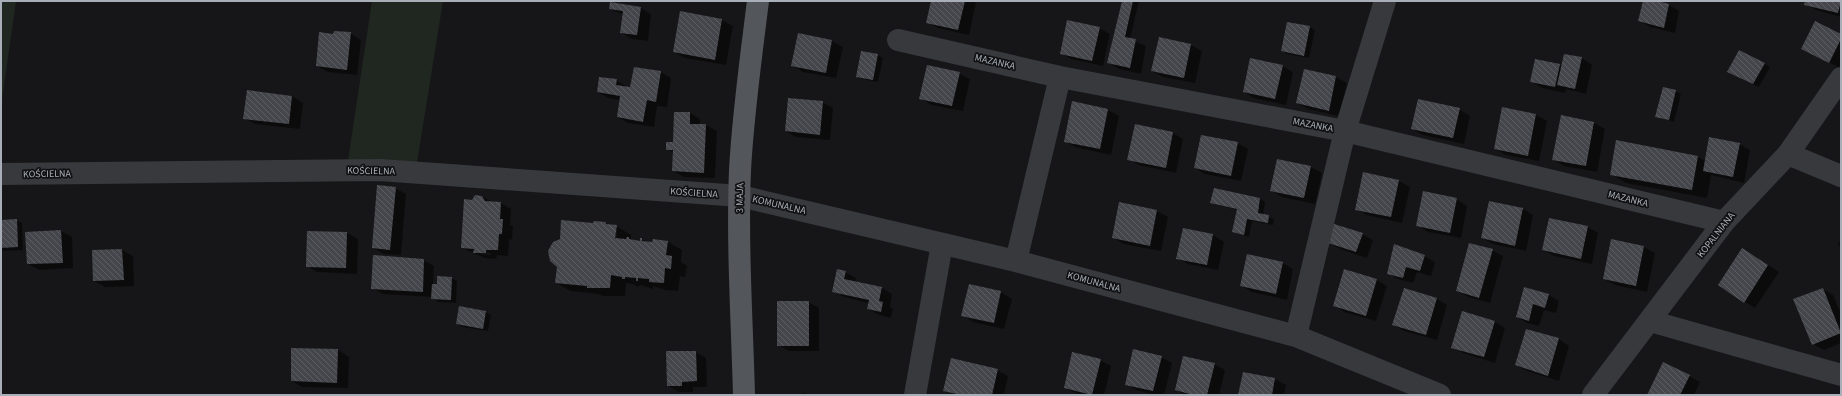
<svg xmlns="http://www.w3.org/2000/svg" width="1842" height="396" font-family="'Source Sans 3',sans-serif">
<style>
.green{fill:#202720}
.shadow{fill:#0007;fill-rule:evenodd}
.building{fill:url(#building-back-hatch)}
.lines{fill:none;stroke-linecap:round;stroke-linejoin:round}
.minor{stroke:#37393c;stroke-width:22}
.major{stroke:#53565b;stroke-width:22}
.labels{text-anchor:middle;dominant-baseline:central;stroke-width:3.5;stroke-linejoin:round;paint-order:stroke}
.street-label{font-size:10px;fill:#a8afb8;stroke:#111113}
</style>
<defs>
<pattern id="building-back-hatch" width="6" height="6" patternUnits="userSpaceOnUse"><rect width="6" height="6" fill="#45464b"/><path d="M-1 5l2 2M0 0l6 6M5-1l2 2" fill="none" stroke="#5d5e63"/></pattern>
</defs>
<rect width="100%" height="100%" fill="#161618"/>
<path class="green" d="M1,1H16L1,107Z
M372,1H443L416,169L347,167Z"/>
<path class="shadow" d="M932,1H973L976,3L969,35L938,28L927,22Z
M1123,1H1139L1130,39L1146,46L1141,74L1119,69L1109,63Z
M1644,1L1669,5L1679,11L1675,33L1650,27L1640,21Z
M1806,1H1841V17L1816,10L1805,4Z
M641,8L651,14L648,41L632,39L622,33L624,15L610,9Z
M681,13L722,20L733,26L726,65L685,58L674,52Z
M1288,23L1310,27L1315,30L1309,58L1287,54L1282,51Z
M1099,28L1110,34L1103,66L1071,59L1061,53Z
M350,33L361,40L357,75L328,72L317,66L334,35Z
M798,34L832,41L843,47L836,78L803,72L792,65Z
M1841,35L1840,68L1802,49Z
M1160,38L1191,45L1202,51L1195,83L1163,77L1152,71Z
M878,55L883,58L878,82L863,79L858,76Z
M1565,55L1582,58L1592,65L1586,94L1566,89L1565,93L1542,88L1531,82L1559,65L1562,67Z
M1765,64L1770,67L1759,87L1734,75Z
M1282,66L1293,72L1286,105L1254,98L1244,92Z
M1304,70L1336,77L1347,83L1339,116L1308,109L1297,103Z
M661,72L671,78L667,107L657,106L654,127L628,123L618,117L620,100L608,98L598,92L616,80L627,87L631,88Z
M959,73L970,79L963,111L931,105L921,98Z
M247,91L292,96L303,103L300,129L255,124L244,118Z
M1676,91L1681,94L1674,122L1657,116Z
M822,102L833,108L830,140L796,137L786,131Z
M1073,102L1108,110L1119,116L1111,155L1075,147L1065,141Z
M1503,108L1536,115L1547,121L1539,161L1506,155L1495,149Z
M1459,109L1470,116L1464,144L1423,135L1412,129Z
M690,113L700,119V125H706L717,131L715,178L684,177L673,171L674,153L667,149L674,143Z
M1561,117L1594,123L1605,129L1597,172L1564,166L1554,160Z
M1173,133L1183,139L1176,173L1139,165L1128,159Z
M1237,143L1248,149L1241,181L1205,174L1195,168Z
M1739,144L1750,150L1744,183L1711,175L1707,198L1626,183L1611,174L1698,157L1706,161Z
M1278,160L1311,167L1322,173L1315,204L1282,197L1272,191Z
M1363,173L1399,181L1410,187L1402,223L1367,215L1356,209Z
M395,188L406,194L401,255L384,254L373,248Z
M482,196L492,202L501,203L511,209L510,225L513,226L512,240L509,239L508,256L497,255L496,259L485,258L462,248L472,201ZM479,252L491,253V255L481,254Z
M1260,199L1265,202L1263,215L1274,219L1273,225L1252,221L1249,237L1233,232L1238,210L1217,205L1212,202Z
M1456,199L1467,206L1461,238L1428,232L1417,225Z
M1120,203L1157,211L1168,217L1161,251L1123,244L1113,237Z
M1523,209L1533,215L1526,251L1493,244L1482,238Z
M16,220L22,223L23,250L4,251L1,249V221Z
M605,223L616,226L631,235V239L634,241L641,242V239L648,242H668L682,250L681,262L687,266L685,277L680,276L678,291L665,290L653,286V289L640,285L638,287L632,284L626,283L625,296H603L598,294L571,291L556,283L594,225ZM615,230H617L616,243H614Z
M1588,227L1598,233L1592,264L1554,256L1543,250Z
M1184,229L1213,235L1224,242L1218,270L1188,264L1177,258Z
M61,231L72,237L73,268L39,270L28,264Z
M308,232L347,233L358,239L357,274L317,272L307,266Z
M1362,234L1373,240L1367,258L1340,249L1329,243Z
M1841,238V247L1838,245Z
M1612,240L1644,247L1655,253L1647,292L1615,285L1604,279Z
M93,250H122L133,256L134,286L105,287L94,281Z
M1492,250L1503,256L1490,303L1468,297L1457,291Z
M1753,255L1779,272L1755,308L1745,302Z
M1424,256L1435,262L1431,276L1417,272L1413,283L1398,279L1388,273Z
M423,260L434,266L433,285H437L451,278L457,281L456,303L438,302L432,297L383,294L372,288Z
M1283,263L1293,269L1287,300L1252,292L1241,286Z
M845,272L856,278L855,282L882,288L892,294L890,307L893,309L891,318L879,315L868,309L869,303L844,297L833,291Z
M1377,280L1387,286L1376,321L1344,312L1334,305Z
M969,285L1001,292L1012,299L1004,329L973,322L963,315Z
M1525,288L1549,295L1559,301L1556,313L1544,310L1539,326L1527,323L1517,317Z
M1823,289L1833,295L1841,314V343L1824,350L1813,344Z
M1437,299L1447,305L1437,340L1404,331L1394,325Z
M808,302L819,308V351H789L778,345Z
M486,312L491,315L488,331L462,327L457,324Z
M1463,312L1495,322L1505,328L1495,363L1463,353L1452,347Z
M1526,330L1559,339L1569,346L1559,381L1527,371L1516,365Z
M338,350L349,357L348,388L302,387L292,381Z
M696,352L706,358L707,387H693V392H679L668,386Z
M1161,357L1172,363L1164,395H1156L1136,390L1126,384Z
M1100,360L1111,366L1104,395H1080L1065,388Z
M1214,364L1225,370L1219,395H1185L1176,390Z
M997,370L1008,376L1004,395H952L944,390Z
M1244,373L1275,379L1286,385L1284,395H1239Z
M1689,376L1700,382L1694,395H1648Z
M802,393L810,395H801Z"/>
<path class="building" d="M931,1H965L958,30L926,23Z
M1122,1H1133L1125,37L1136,39L1130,68L1107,63Z
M1643,1H1657L1669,4L1664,28L1638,21Z
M1805,1H1841L1838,13L1804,5Z
M610,2L641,7L637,35L620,33L623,11L609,9Z
M680,11L722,19L715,60L673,52Z
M1067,20L1100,27L1092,61L1060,54Z
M1815,21L1841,34V39L1829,63L1801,49Z
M1287,22L1310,26L1304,56L1281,51Z
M334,31L351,32L347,70L316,66L319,32L333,34Z
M798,33L832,40L826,73L791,66Z
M1159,37L1191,44L1184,78L1151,71Z
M1739,50L1765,63L1753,84L1727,72Z
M861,51L878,54L873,80L856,77Z
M1564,54L1582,57L1575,89L1557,85Z
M1250,58L1283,65L1275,99L1243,92Z
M1535,59L1560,64L1555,87L1530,82Z
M927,65L960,72L952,106L919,99Z
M634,67L661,71L656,102L647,100L643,122L617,117L620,96L597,92L599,77L617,79L616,85L630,87Z
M1304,69L1336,76L1329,111L1296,103Z
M1663,87L1676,90L1669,120L1655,117Z
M247,90L292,96L289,124L243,119Z
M788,98L823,101L820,135L785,131Z
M1418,99L1460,108L1453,138L1411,129Z
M1072,101L1108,109L1100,149L1064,142Z
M1502,107L1536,114L1528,156L1494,149Z
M674,112H690V124H706L704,173L672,171L673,150H666V142H673Z
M1561,115L1594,122L1586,166L1552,160Z
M1135,124L1173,132L1166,168L1127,160Z
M1201,135L1238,142L1231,176L1194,168Z
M1709,137L1740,143L1733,177L1703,171Z
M1616,140L1698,156L1692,190L1610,175Z
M1277,159L1311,166L1304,198L1270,191Z
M1363,172L1399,180L1391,217L1355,210Z
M377,185L396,187L390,250L372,248Z
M1214,188L1260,198L1258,213L1269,215L1268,223L1247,219L1244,235L1232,232L1237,209L1210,203Z
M1423,191L1457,198L1450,233L1416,226Z
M475,195L482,196L485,201L501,202L500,219H503L502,234H499L498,250H486V253H473L474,249L461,248L464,199L472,200Z
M1489,201L1523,208L1515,246L1481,238Z
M1119,202L1157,210L1150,246L1112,238Z
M1549,218L1588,226L1581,259L1542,250Z
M17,219L18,247L1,248V220Z
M561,220L593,223L594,221L606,222V224L617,225L615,238L626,239L627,237H629V239L640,241V238H642V241L652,242L653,239L668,241L666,255L672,256L671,269L665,268L664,283L649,282V279L638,278V281H636V278L625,277V279H622V277L611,275L610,288H587V286L555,283L557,267L550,261L548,251L553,242L560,239Z
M1334,224L1363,233L1356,252L1328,243Z
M1183,228L1213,234L1207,265L1176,259Z
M61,230L63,263L27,264L25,232Z
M307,231L347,232L346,268L306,267Z
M1611,239L1644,246L1636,286L1603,279Z
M1469,243L1493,249L1479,298L1456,291Z
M1394,244L1425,255L1420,271L1406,267L1403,278L1387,274Z
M1742,248L1768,265L1744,303L1718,285Z
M122,249L124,280L93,281L92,250Z
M1247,254L1283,262L1276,294L1240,286Z
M373,255L424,259L423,292L371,289Z
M837,269L846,271L844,279L882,287L879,301L883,302L881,312L867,309L869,300L832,292Z
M1344,269L1377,279L1366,316L1333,306Z
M437,276L452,277L451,300L431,299L432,284H437Z
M969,284L1001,291L994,323L961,316Z
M1524,287L1549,294L1545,308L1533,304L1529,321L1516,317Z
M1404,288L1437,298L1426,335L1392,325Z
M1823,288L1841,333L1812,345L1793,299Z
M777,301H809V346H777Z
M459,306L486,311L483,329L456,324Z
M1462,311L1495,321L1484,357L1451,348Z
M1526,329L1559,338L1548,376L1515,365Z
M291,348L338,349L337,383L291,381Z
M1133,349L1162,356L1153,391L1125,385Z
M666,351H696L697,381L682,382V386H667Z
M1072,352L1101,359L1092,395L1064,388Z
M1183,356L1215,363L1207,395H1193L1175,390Z
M951,358L998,369L992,395H961L943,391Z
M1663,362L1690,375L1680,395H1647Z
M1243,372L1275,378L1272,395H1238Z"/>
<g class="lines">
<path class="minor" d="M898,40L1060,77L1345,131L1724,222
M1788,154L1841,176
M1,174L380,170L740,196L1016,261L1296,336L1440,395
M1016,261L1060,77
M1650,321L1841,375
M1296,336L1345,131L1385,1
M915,395L942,244
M1593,395L1724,222L1788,154L1841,78"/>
<path class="major" d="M744,395C742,320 737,245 740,170C743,114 751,57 758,1"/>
</g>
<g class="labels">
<g class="street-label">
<text transform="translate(995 62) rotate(13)">MAZANKA</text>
<text transform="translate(1313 125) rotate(11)">MAZANKA</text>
<text transform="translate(371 171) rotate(1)">KOŚCIELNA</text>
<text transform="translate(47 174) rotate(-1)">KOŚCIELNA</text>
<text transform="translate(694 193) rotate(4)">KOŚCIELNA</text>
<text transform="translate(740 198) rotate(-89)">3 MAJA</text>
<text transform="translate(1628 199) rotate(14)">MAZANKA</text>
<text transform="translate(779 205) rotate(13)">KOMUNALNA</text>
<text transform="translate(1716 235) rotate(-52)">KOPALNIANA</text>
<text transform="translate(1094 282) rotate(15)">KOMUNALNA</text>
</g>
</g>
<rect width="1842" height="396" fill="none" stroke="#a8afb8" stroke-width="4"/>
</svg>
